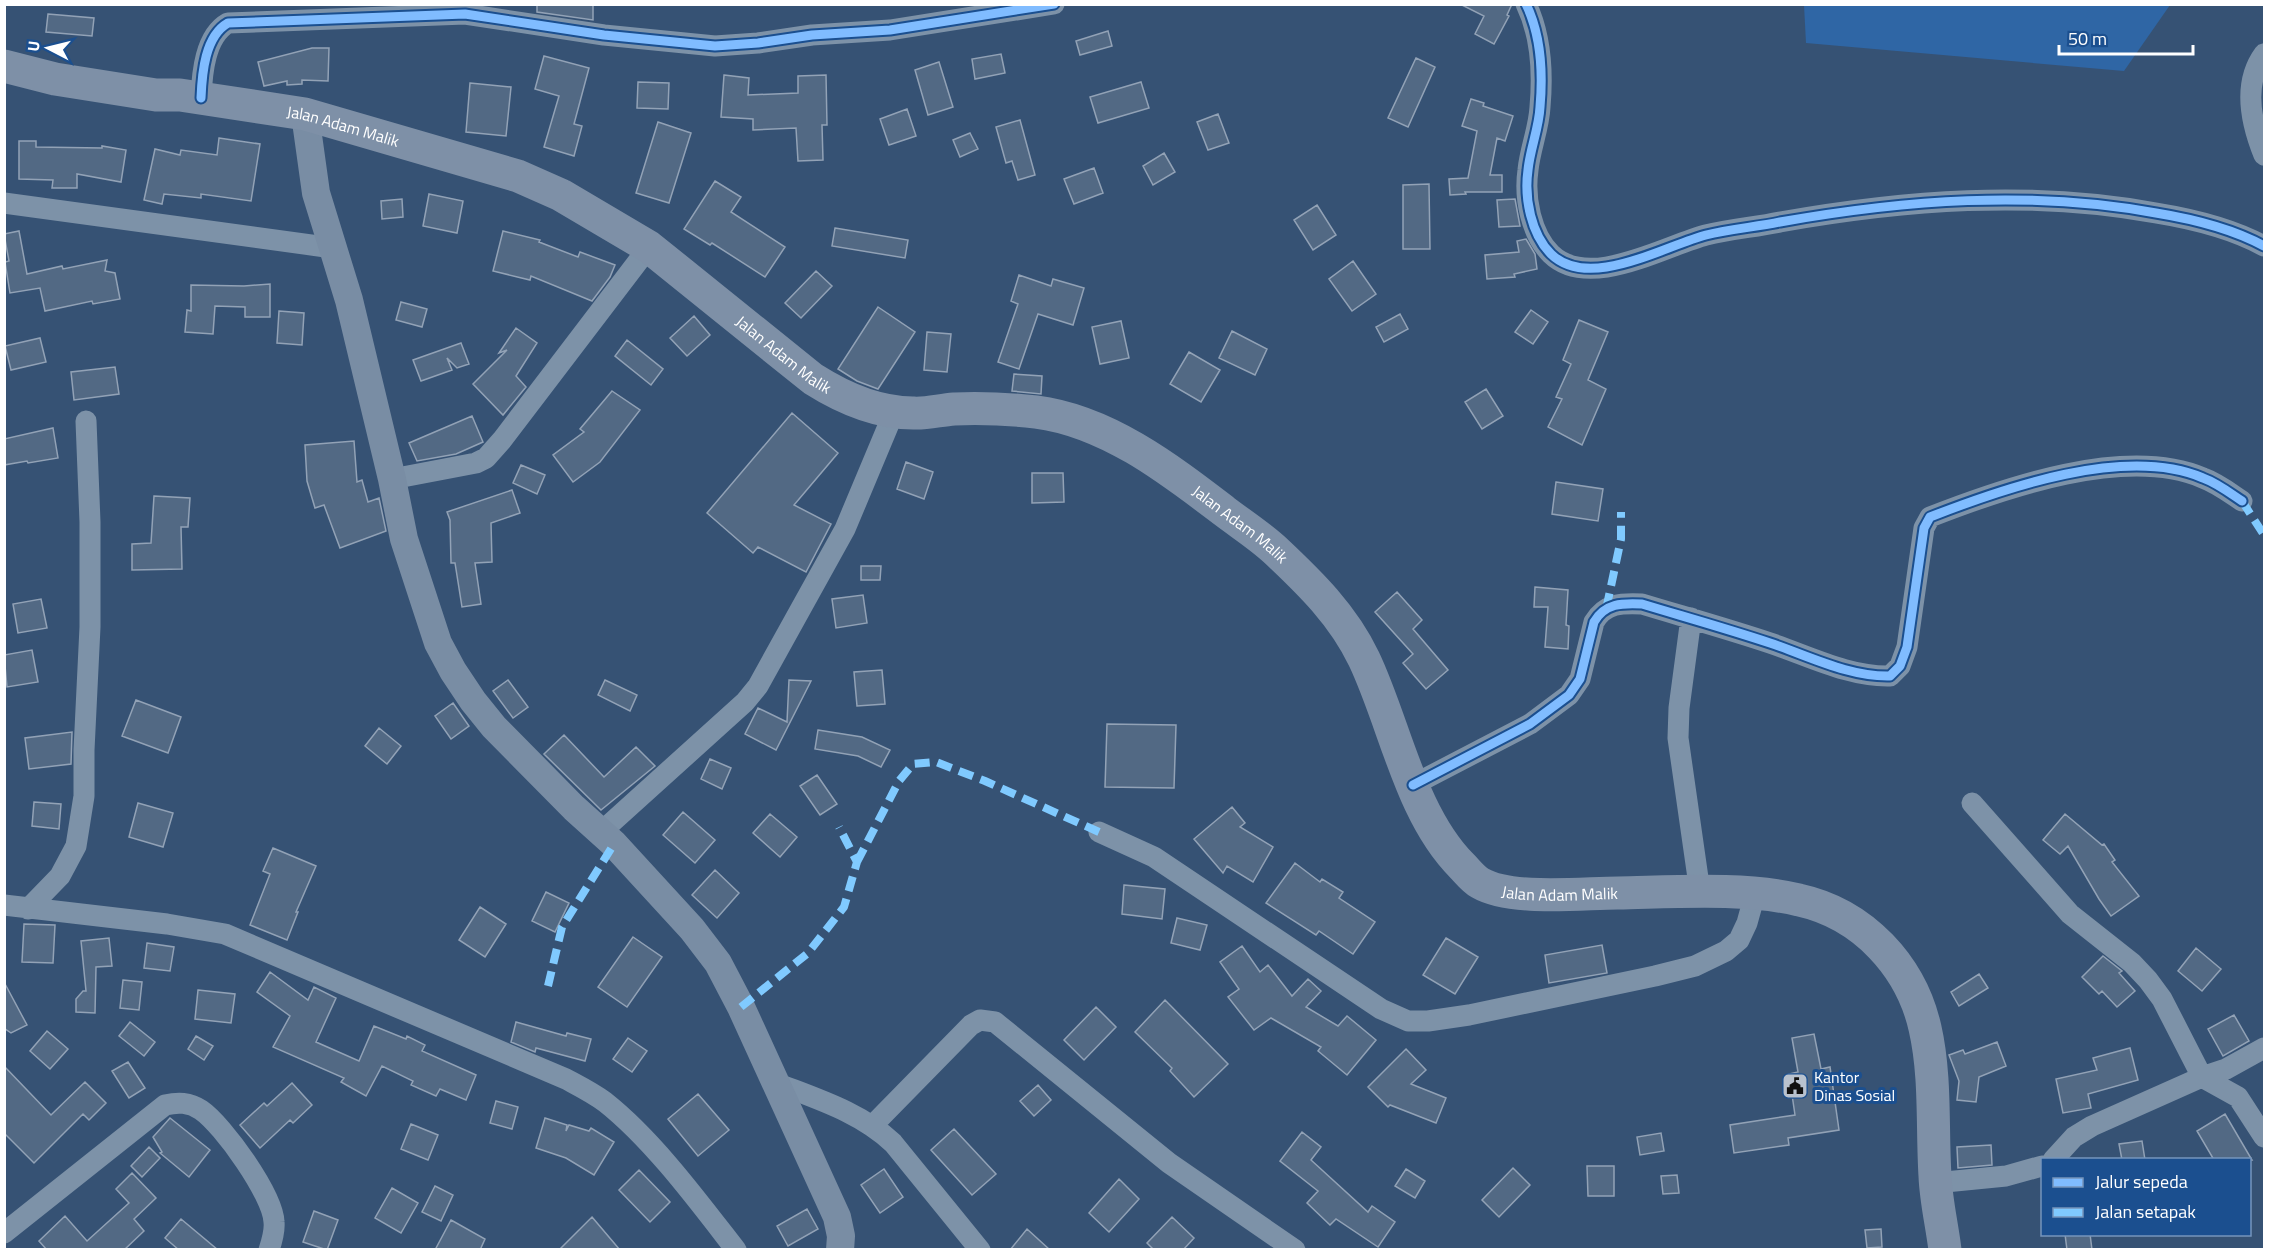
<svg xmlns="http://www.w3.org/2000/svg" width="2269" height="1254" font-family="'Titillium Web',sans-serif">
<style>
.green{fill:#2f66a5}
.building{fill:#526984;stroke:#92a2b6;stroke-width:1.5}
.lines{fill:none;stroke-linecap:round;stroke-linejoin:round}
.minor{stroke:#7d92a8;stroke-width:21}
.secondary{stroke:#798da4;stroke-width:28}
.trunk{stroke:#7e90a7;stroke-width:33}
.quiet{stroke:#80caff;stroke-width:8;stroke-dasharray:15 8;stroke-linecap:butt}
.cycleway-casing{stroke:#1b4f8f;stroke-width:13}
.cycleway{stroke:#80bcff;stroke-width:9}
.labels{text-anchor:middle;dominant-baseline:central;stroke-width:6;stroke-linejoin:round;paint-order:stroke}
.street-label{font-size:16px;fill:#fff;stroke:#1b4f8f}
.poi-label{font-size:16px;fill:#fff;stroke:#1b4f8f;text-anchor:start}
</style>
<rect width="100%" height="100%" fill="#365274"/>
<path class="green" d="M1804,5V4L2170,5L2124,71L1806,43Z"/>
<path class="building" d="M537,4H593V20L537,12Z
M1460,4H1512L1507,15L1509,16L1494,44L1475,34L1484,16Z
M48,14L94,18L92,36L46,32Z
M1108,31L1112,46L1080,55L1076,41Z
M312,48H329L328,81L302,80V84L287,85V81L264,86L258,62Z
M1001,54L1005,73L975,79L972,59Z
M544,56L589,68L574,124L582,126L574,156L544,147L559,96L535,89Z
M1416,58L1435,67L1408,127L1388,118Z
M939,62L953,107L928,115L915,70Z
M724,75L749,78L748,95L798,93V76L826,75L827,125H822L823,160L798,161L796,128L753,130V119L721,117Z
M638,82L669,83L668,109L637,108Z
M1141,82L1149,108L1098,123L1090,97Z
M470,83L511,87L506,136L466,132Z
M1471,99L1484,103L1483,106L1513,116L1505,141L1497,138L1490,175H1502V192H1465L1466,194L1450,195L1449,179L1468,178L1477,131L1462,126Z
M907,109L916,136L889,145L880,119Z
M1218,114L1229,143L1208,150L1197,122Z
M1020,120L1035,175L1018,180L1012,161L1006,163L996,127Z
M658,122L691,133L669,203L636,193Z
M970,133L978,149L960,157L953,140Z
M219,138L260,144L251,201L201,194V198L164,194L162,204L144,200L155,149L180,155L181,150L217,155Z
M19,141H36V147L102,148V146L126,150L121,182L77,174V188H52L53,180L19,179Z
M1164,153L1175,172L1153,185L1143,166Z
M1094,168L1103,193L1074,204L1064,179Z
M715,181L741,197L731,212L785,247L765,277L712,243L710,245L684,229Z
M1429,184L1430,249H1403V185Z
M429,194L463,201L457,233L423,226Z
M402,199L403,217L382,219L381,201Z
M1515,199L1520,226L1499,227L1497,200Z
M1317,205L1336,235L1313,250L1294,220Z
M835,228L908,240L905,258L832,246Z
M19,231L27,274L62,266L63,269L107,260L105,271L115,273L120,299L93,304L92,301L45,311L40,288L10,293L5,262L9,261L4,234Z
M503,231L540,240L539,242L578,257L580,252L615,265L610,277L592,301L531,276L530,280L493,271Z
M1526,239L1535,254L1537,269L1514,274L1515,277L1487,279L1485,255L1519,252L1517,241Z
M1353,261L1376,294L1352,311L1329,279Z
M816,271L832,286L801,318L785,303Z
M1019,275L1051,286L1053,279L1084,288L1073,325L1038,314L1019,369L998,362L1018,304L1011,301Z
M270,284V317H245V307L215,306L213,334L185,332L187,310L191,311V285L244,286Z
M401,302L427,309L422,327L396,320Z
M878,307L915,332L878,389L857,381L838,369Z
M1531,310L1548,322L1533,344L1515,332Z
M279,311L304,313L302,345L277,343Z
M1400,314L1408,329L1384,342L1376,327Z
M694,316L710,335L687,356L670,338Z
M1579,320L1608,332L1588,380L1606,389L1582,445L1548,427L1562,399L1556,397L1571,364L1563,360Z
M1121,321L1129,358L1100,364L1092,327Z
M516,328L537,343L516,376L526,387L503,415L473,384L507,350L499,353Z
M1232,331L1267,349L1255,375L1219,358Z
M927,332L951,334L947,372L924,370Z
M40,338L46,362L11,370L5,346Z
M627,340L663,369L651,385L615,356Z
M461,343L469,364L457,368L447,358L452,370L421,381L413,360Z
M1189,352L1220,370L1201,402L1170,384Z
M115,367L119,394L74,400L71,372Z
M1014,374L1042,376L1041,394L1012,391Z
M1486,389L1503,416L1482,429L1465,402Z
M612,391L640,410L600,462L573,482L553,455L584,432L580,429Z
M792,413L838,453L794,505L831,524L806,572L758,547L753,553L707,513Z
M472,416L483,442L456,454L417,461L409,443Z
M53,428L58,458L28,463L27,461L4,465V439Z
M354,441L357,482L362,480L368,502L379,498L386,531L340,548L324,505L315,508L307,481L305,445Z
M906,462L933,472L924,499L897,489Z
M521,465L545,475L537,494L513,483Z
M1032,473H1063L1064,502L1032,503Z
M1556,482L1603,489L1598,521L1552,514Z
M512,490L520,513L491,523L492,562L475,563L481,604L462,607L455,563H451L450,520L447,512Z
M154,496L190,498L188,527H181L182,569L132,570V544L151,543Z
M861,566H881L880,580H861Z
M1535,587L1568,590L1566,625L1569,626L1568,649L1545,647L1548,607H1534Z
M1397,592L1422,620L1413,629L1448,670L1426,689L1403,663L1413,654L1375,612Z
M863,595L867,623L836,628L832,599Z
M41,599L47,628L18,633L13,604Z
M32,650L38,682L7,687L4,655Z
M882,670L885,704L857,706L854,672Z
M508,680L528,707L513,718L493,691Z
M605,680L637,695L630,711L598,695Z
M789,680L811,681L776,750L745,734L758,708L787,722Z
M136,700L181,717L168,753L122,736Z
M453,703L469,726L451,739L435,716Z
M1107,724L1176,725L1174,788L1105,787Z
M379,728L401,746L387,764L365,746Z
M818,730L862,737L890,750L881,767L858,756L815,749Z
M72,732L71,764L29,769L25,738Z
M564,735L604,777L636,747L655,766L601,810L544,754Z
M710,759L731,768L722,789L701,779Z
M817,775L837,804L820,815L800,786Z
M34,802L61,804L59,829L32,826Z
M138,803L173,813L163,847L129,837Z
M1232,807L1245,823L1240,827L1273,847L1253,882L1227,866L1223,873L1194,839Z
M683,812L715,840L695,863L663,835Z
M770,814L797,837L780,857L753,833Z
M2065,814L2102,845L2104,844L2115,860L2112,862L2139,896L2111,916L2099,899L2068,846L2060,854L2043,840Z
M273,848L316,866L296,912H298L287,940L250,925L270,874L263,871Z
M1295,863L1320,882L1322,879L1343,892L1339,898L1375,922L1353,954L1319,931L1316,935L1266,903Z
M715,870L739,893L717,918L692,895Z
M1124,885L1165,889L1162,919L1122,914Z
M546,892L569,903L555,932L532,921Z
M480,907L506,924L485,957L459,940Z
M1177,918L1207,925L1200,950L1171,943Z
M24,924L55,925L53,963L22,962Z
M633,937L662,957L627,1007L598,987Z
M109,938L112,966L96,967L95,1013L76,1012V999L83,991H86L81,941Z
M1446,938L1478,957L1455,994L1423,975Z
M147,943L174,947L170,971L144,968Z
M1602,945L1607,973L1549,983L1545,955Z
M1242,946L1260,972L1268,965L1292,996L1308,979L1321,991L1306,1007L1338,1026L1347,1016L1376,1040L1347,1075L1318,1051L1321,1047L1271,1018L1254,1030L1228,997L1239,989L1220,962Z
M2196,948L2221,969L2202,991L2178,971Z
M2103,956L2122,971L2119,973L2135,991L2117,1007L2102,991L2099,994L2082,977Z
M270,972L308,1000L314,987L336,998L316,1042L359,1061L374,1026L406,1039L407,1036L425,1045L422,1051L476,1075L466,1100L440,1089L436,1096L411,1085L413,1081L382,1066L366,1096L341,1082L344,1078L273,1047L290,1016L257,992Z
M1979,974L1988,988L1959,1006L1951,992Z
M123,980L142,982L139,1010L120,1008Z
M4,982L27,1025L11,1033L4,1028Z
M198,990L235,994L231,1023L195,1019Z
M1165,1000L1228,1064L1194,1097L1170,1071L1172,1068L1135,1032Z
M1096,1007L1116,1027L1084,1060L1064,1040Z
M2234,1015L2249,1041L2223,1056L2208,1029Z
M130,1022L155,1042L144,1056L119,1036Z
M516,1022L566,1036L567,1033L591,1039L585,1061L536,1048L535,1052L511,1042Z
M47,1031L68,1049L50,1069L30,1051Z
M1814,1034L1821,1069L1830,1067L1839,1130L1788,1138L1789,1145L1734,1153L1730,1125L1795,1115L1789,1074L1798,1072L1792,1038Z
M196,1036L213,1046L204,1060L188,1049Z
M628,1038L647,1051L632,1072L613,1059Z
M1997,1042L2006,1066L1979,1077L1976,1102L1957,1100L1959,1081L1949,1055L1963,1050L1965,1054Z
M2130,1048L2138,1080L2088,1094L2091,1108L2063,1113L2056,1079L2097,1070L2093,1058Z
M1406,1049L1426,1070L1411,1084L1446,1098L1436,1123L1390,1105L1388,1107L1368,1087Z
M128,1062L145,1088L129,1098L112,1071Z
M4,1066L51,1115L85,1082L106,1103L89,1120L83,1114L34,1163L4,1133Z
M292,1083L312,1105L293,1123L290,1120L260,1148L240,1125L264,1103L267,1106Z
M1038,1085L1051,1100L1034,1116L1020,1101Z
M698,1094L729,1130L698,1156L668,1119Z
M496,1101L518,1107L512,1129L490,1123Z
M2225,1114L2252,1160H2214L2197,1131Z
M170,1118L210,1150L189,1177L160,1153L162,1152L153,1137Z
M545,1118L567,1125L566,1131L569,1125L589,1131L591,1128L614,1142L594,1175L566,1158L536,1148Z
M411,1124L438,1135L428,1160L401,1149Z
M954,1129L996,1174L972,1195L931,1150Z
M1302,1132L1321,1147L1311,1160L1368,1212L1372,1206L1395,1222L1378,1247L1336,1219L1330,1225L1307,1203L1318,1191L1280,1161Z
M1661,1133L1664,1151L1640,1155L1637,1137Z
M2142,1141L2145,1160H2122L2119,1144Z
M1991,1145L1992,1165L1958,1168L1957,1147Z
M149,1147L160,1158L142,1177L131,1166Z
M1587,1166H1614V1196H1588Z
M1513,1168L1530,1185L1499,1217L1482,1200Z
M884,1169L903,1197L880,1213L861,1185Z
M1406,1169L1425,1181L1415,1198L1395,1186Z
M639,1170L670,1202L650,1222L619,1190Z
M132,1173L156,1198L134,1219L144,1231L124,1250H47L39,1241L65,1216L87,1241L129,1203L116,1189Z
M1677,1175L1679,1193L1663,1194L1661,1176Z
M1119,1179L1139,1199L1109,1232L1089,1213Z
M435,1186L453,1195L441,1221L422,1212Z
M392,1188L418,1203L401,1233L375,1218Z
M807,1209L818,1229L788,1246L777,1226Z
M314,1211L338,1220L327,1250L303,1242Z
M592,1217L620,1250H559Z
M1172,1217L1194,1238L1183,1250H1154L1147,1243Z
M181,1219L218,1250H179L165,1238Z
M451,1220L485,1239L480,1250H435Z
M1027,1229L1050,1250H1010Z
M1881,1229L1882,1247L1867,1248L1865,1230Z
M2065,1234H2090L2092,1250H2067Z"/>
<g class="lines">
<path class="minor" d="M1526,4C1541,35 1543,73 1540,107C1539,128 1530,149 1528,170C1524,198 1531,234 1551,254C1589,291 1664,246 1706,235C1730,229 1756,227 1780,222C1904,200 2031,190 2156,213C2193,219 2231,228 2264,246
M2264,54C2242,84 2251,123 2264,155
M201,98C202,73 205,36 228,23L465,14L604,35L715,46L758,43L812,35L890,30L1054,4
M4,203L333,248
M392,479L476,463L486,458L502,440L649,247
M1691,618L1679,708L1678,738L1700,892
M1413,785L1530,724L1569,695L1580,679L1594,622C1605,603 1622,603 1642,604C1685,617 1728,629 1770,643C1809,656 1849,677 1890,676L1900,666L1907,647L1924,528L1930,517C2004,488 2126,445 2203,478C2217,483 2230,493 2242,501
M1972,803L2070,914L2132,963L2148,980L2162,999L2202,1077L2238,1097L2264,1137
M1099,832L1154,857L1381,1009L1408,1021H1428L1469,1015L1655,976L1695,966L1726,951L1739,940L1747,923L1755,894
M600,833L745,702L758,686L845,529L894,412
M4,905L167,924L225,934L566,1079C579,1086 593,1093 605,1102C653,1140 698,1201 736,1250
M28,909L60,876L76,846L84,796V750L90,627V522L86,421
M776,1083C817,1099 860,1112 893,1143L980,1250
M872,1126L971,1025L980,1020L995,1022L1169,1163L1295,1250
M2053,1160L2074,1137L2092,1126L2202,1077L2226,1069L2264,1048
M1935,1183L2006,1176L2042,1166
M4,1233L165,1105C178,1102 189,1102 201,1110C223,1125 273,1195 274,1222C275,1231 272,1241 269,1250"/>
<path class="secondary" d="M305,114L316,193L349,300L392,479L404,539L438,643L453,671L473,701L494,727L574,808L614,844L692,929L718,963L741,1007L837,1217L841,1236L840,1250"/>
<path class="trunk" id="s1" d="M4,66L55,79L156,95H180L305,114L518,176L561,195L649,247L813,379C843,398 877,413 913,413C926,414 940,410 954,409C981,408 1009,409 1036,412C1107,421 1169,469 1224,511C1241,524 1260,536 1276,551C1310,583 1343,615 1364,659C1395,724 1410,814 1462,866C1467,871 1473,879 1480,883C1511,901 1582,893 1618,893C1673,892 1747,887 1799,900C1863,914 1911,966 1925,1028C1936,1076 1932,1128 1935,1176C1936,1201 1942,1225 1945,1250"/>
<path class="quiet" d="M2242,501L2264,535
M1610,606L1607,605L1621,539V512
M857,862L899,781L913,764L936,762L985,781L1099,832
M548,986L562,927L614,844
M741,1007L808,953L844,907L857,862L839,827"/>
<g class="cycleway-casing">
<path id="cycleway" d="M1526,4C1541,35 1543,73 1540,107C1539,128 1530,149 1528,170C1524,198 1531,234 1551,254C1589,291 1664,246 1706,235C1730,229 1756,227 1780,222C1904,200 2031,190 2156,213C2193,219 2231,228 2264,246
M201,98C202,73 205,36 228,23L465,14L604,35L715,46L758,43L812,35L890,30L1054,4
M1413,785L1530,724L1569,695L1580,679L1594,622C1605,603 1622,603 1642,604C1685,617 1728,629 1770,643C1809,656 1849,677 1890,676L1900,666L1907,647L1924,528L1930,517C2004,488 2126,445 2203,478C2217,483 2230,493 2242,501"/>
</g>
<use href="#cycleway" class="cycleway"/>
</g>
<defs>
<g id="civic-square" transform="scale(1.35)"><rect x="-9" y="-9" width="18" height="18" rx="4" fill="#b9c2ce" stroke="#1b4f8f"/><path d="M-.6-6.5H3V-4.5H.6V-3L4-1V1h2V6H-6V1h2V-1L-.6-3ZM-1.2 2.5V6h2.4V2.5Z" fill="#111"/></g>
</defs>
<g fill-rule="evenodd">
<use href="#civic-square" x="1795" y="1086"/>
</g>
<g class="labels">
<g class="street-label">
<text stroke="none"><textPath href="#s1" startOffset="345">Jalan Adam Malik</textPath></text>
<text stroke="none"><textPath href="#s1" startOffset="849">Jalan Adam Malik</textPath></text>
<text stroke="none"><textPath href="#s1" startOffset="1353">Jalan Adam Malik</textPath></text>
<text stroke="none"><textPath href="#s1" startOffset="1875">Jalan Adam Malik</textPath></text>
</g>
<g class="poi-label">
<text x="1814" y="1077">Kantor<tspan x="1814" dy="18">Dinas Sosial</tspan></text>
</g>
</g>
<rect width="2269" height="1254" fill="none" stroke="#ffffff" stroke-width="12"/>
<rect x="2041" y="1158" width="210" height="78" fill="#1b4f8f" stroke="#7695bc" stroke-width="1.5"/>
<rect x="2053" y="1178" width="30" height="9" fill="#80bcff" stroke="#7695bc" stroke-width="1.5"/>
<text x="2095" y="1188" font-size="18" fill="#ffffff">Jalur sepeda</text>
<rect x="2053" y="1208" width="30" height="9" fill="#80caff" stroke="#7695bc" stroke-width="1.5"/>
<text x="2095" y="1218" font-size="18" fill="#ffffff">Jalan setapak</text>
<g transform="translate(48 48) rotate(277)" stroke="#1b4f8f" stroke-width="4.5" paint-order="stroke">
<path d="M0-4.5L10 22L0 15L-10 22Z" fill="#ffffff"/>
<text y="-9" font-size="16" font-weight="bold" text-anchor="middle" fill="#ffffff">U</text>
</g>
<path d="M2059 45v9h134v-9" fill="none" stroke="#ffffff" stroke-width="3"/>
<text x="2068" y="45" font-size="18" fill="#ffffff" stroke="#1b4f8f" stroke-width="4.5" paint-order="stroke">50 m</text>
</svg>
